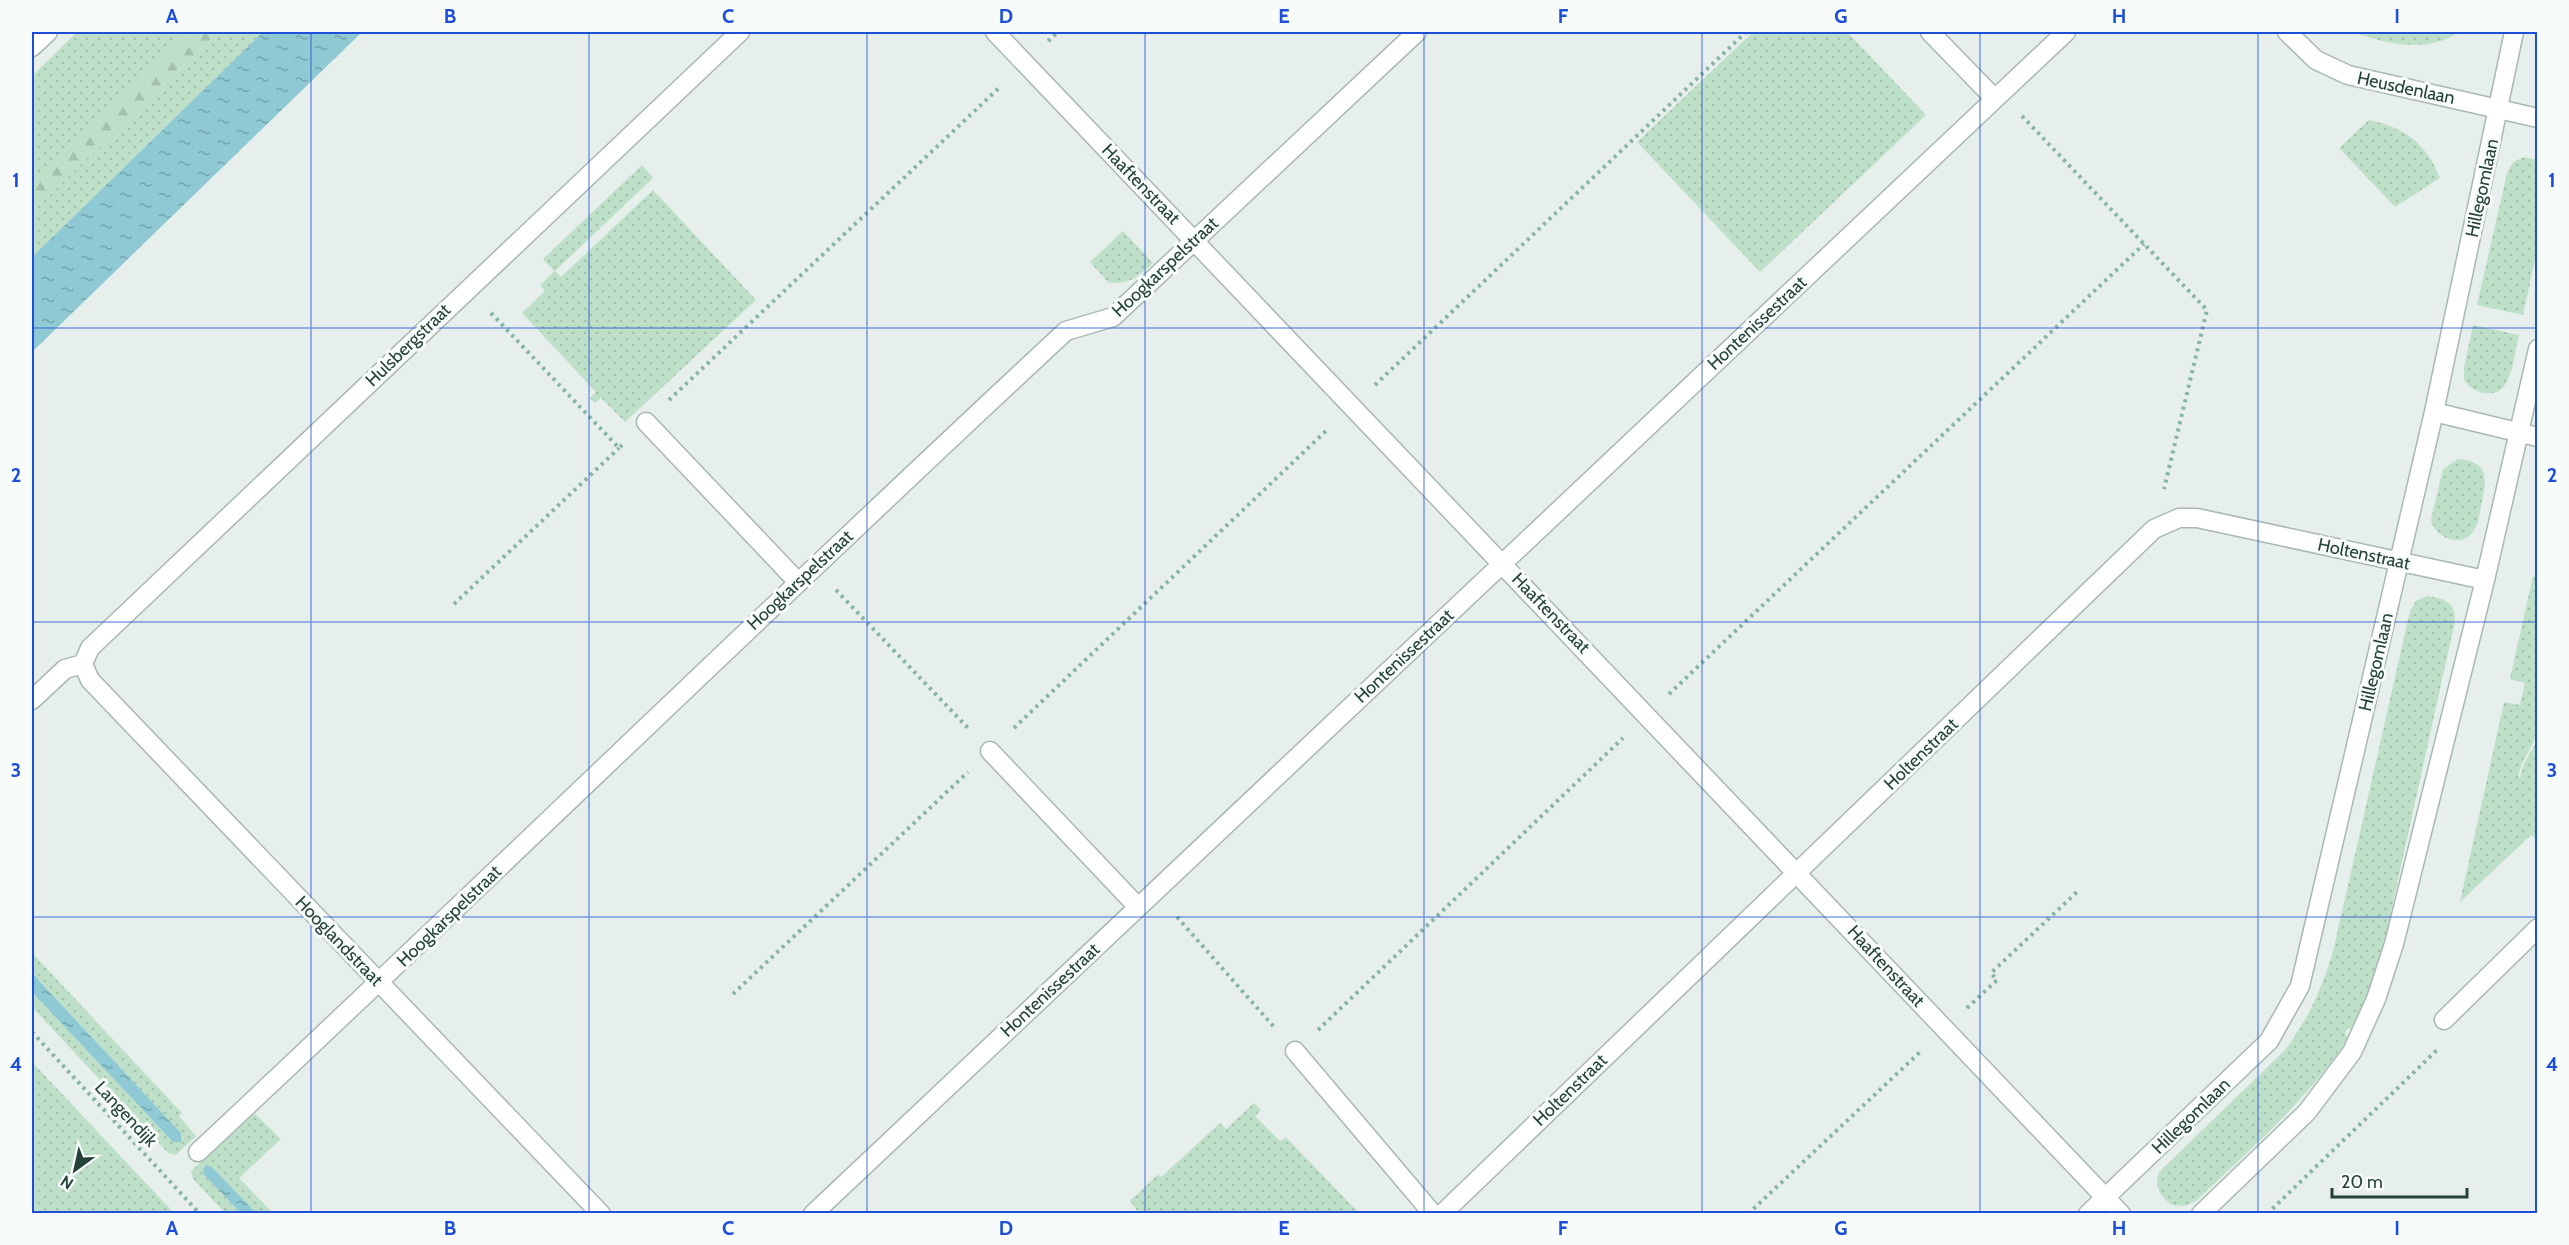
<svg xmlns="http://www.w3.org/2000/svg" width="2569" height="1245" font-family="Cabin,sans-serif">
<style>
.grass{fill:url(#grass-dots)}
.forest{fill:url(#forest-firs)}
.water{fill:url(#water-ripples)}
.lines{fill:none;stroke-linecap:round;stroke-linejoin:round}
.minor-casing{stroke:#a8b8b2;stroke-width:21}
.path{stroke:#86b3a5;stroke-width:4;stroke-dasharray:3 4.5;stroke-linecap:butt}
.minor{stroke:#fff;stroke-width:18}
.grid{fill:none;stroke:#1d4ed8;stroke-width:1.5;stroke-opacity:0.55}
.labels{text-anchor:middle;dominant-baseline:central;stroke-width:6;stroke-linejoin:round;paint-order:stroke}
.street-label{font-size:18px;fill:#24423a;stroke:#f7fbf9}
.neatline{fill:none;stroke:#1d4ed8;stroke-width:2}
.grid-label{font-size:20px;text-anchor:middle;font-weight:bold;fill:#1d4ed8}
</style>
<defs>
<pattern id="grass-dots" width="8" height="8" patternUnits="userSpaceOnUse" patternTransform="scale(1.5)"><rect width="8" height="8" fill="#bfe0c8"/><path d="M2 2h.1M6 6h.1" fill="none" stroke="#a4c1ad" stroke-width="1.8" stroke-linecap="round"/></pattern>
<pattern id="forest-firs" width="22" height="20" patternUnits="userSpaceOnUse" patternTransform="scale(1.5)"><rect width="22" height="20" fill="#bfe0c8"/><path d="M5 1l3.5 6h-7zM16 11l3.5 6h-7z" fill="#a4c1ad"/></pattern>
<pattern id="water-ripples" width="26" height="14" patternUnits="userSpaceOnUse" patternTransform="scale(1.5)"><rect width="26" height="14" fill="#8ec9d4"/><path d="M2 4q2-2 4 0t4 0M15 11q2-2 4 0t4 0" fill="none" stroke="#74a5ad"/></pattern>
</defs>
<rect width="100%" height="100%" fill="#e6efeb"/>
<path class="grass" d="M77,32H188L32,183V76Z
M218,32H263L32,257V212Z
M1753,32H1847L1926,115L1760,272L1637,142Z
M2354,32H2459C2428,53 2387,45 2354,32Z
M2369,120C2404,127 2427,144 2440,178L2395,207L2339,148Z
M2524,157L2537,160V250L2523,315L2477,305L2507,173L2513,162Z
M642,165L653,178L555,271L561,277L653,190L756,300L625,422L601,398L595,403L590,398L596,392L522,313L545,291L540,285L554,271L543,259Z
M1123,231L1153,263C1138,277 1130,284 1109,283L1090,262Z
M2473,325L2519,335C2513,355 2514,398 2484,393C2475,391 2469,387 2464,380V367Z
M2458,459C2492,462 2486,481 2481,507C2479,516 2478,526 2472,533C2459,548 2435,537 2431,520L2443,469Z
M2533,576L2538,577L2537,736L2522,763L2518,777H2520L2524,763L2537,741V840L2531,835L2460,902L2504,702L2520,705L2525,683L2510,679Z
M2427,596C2444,598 2456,603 2455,621L2381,957L2374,981L2354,1027L2347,1029L2345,1034L2348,1038C2307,1101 2250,1149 2196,1201L2185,1206L2172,1205C2160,1197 2154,1186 2159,1172L2286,1049C2309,1017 2324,985 2334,947L2410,611L2416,601Z
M32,953L182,1113L179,1116L196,1136L176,1155L168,1153L32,1007V992L173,1142L183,1140L181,1133L32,973Z
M32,1062L174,1213H32Z
M1254,1103L1261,1110L1255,1116L1280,1141L1286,1137L1359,1213H1139L1130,1201L1158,1174L1161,1177L1220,1123L1226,1129Z
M255,1114L281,1139L239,1178L273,1213H256L213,1168L204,1175L241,1213H225L193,1179L191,1171L248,1117Z"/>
<path class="forest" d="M188,32H218L32,212V183Z"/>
<path class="water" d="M263,32H362L32,352V257Z
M32,973L181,1133L182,1142H173L32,992Z
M206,1165L213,1168L256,1213H241L204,1175L203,1169Z"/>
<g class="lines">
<g class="minor-casing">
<path id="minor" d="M995,32L2121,1214
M1930,32L1995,99
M2287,32L2316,60L2348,75L2538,118
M32,47L48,32
M2434,412L2538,437
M646,422L797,581
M83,664L90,648L740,32
M83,664L90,680L601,1214
M32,700L65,669L83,664
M990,751L1138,907
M2444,1020L2538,928
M1295,1051L1433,1214
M198,1152C489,880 774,602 1066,331L1113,317L1417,32
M813,1214L2066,32
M1442,1214L2154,529L2179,518H2197L2485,580
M2088,1214L2269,1041L2300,986L2434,412L2514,32
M2201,1214L2307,1112L2352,1052L2376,999L2394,944L2485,580L2538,349"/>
</g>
<path class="path" d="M1048,41L1058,32
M2022,116L2207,310L2164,489
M491,313L619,448L622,445
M1375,385L1746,32
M669,400L1001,86
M836,590L968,728
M454,604L619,448
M1669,694L2144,244
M1014,728L1328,429
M1177,917L1275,1028
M733,994L968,772
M1967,1008L1997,980L1991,973L2078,891
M1318,1030L1623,738
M32,1032L200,1214
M1748,1214L1920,1052
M2267,1214L2437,1050"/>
<use href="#minor" class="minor"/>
</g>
<path class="grid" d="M311,32V1214M589,32V1214M867,32V1214M1145,32V1214M1424,32V1214M1702,32V1214M1980,32V1214M2258,32V1214M32,328H2538M32,622H2538M32,917H2538"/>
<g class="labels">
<g class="street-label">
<text transform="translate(2406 88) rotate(12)">Heusdenlaan</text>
<text transform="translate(1141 184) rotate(46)">Haaftenstraat</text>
<text transform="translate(2482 188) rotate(-78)">Hillegomlaan</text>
<text transform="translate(1165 267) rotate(-43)">Hoogkarspelstraat</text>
<text transform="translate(1757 323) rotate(-43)">Hontenissestraat</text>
<text transform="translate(408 345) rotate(-44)">Hulsbergstraat</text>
<text transform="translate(2364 554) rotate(12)">Holtenstraat</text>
<text transform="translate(800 580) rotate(-43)">Hoogkarspelstraat</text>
<text transform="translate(1551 613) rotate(46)">Haaftenstraat</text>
<text transform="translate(1404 656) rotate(-43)">Hontenissestraat</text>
<text transform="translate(2376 662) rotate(-77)">Hillegomlaan</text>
<text transform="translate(1921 754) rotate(-44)">Holtenstraat</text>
<text transform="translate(449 916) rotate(-44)">Hoogkarspelstraat</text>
<text transform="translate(339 941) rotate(46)">Hooglandstraat</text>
<text transform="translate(1886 966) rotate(47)">Haaftenstraat</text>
<text transform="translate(1050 990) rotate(-43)">Hontenissestraat</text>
<text transform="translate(1570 1090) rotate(-44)">Holtenstraat</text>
<text transform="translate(126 1114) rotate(47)">Langendijk</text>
<text transform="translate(2191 1116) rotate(-44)">Hillegomlaan</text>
</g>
</g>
<rect width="2569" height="1245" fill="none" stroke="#f7fbf9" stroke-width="66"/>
<g transform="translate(75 1170) rotate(213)" stroke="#f7fbf9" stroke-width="4.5" paint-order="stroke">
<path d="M0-4.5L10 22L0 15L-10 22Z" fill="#24423a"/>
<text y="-9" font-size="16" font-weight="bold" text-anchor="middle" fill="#24423a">N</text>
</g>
<path d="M2332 1188v9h135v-9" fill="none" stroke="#24423a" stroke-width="3"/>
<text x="2341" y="1188" font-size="18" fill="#24423a" stroke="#f7fbf9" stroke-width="4.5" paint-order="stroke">20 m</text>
<rect x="33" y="33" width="2503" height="1179" class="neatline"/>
<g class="grid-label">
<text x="172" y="23">A</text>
<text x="450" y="23">B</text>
<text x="728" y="23">C</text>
<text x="1006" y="23">D</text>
<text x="1284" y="23">E</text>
<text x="1563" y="23">F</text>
<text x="1841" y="23">G</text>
<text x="2119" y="23">H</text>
<text x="2397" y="23">I</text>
<text x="16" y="187">1</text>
<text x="2552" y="187">1</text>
<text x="16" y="482">2</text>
<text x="2552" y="482">2</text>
<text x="16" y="777">3</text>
<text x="2552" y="777">3</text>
<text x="16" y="1071">4</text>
<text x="2552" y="1071">4</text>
<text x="172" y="1235">A</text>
<text x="450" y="1235">B</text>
<text x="728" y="1235">C</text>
<text x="1006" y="1235">D</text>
<text x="1284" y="1235">E</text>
<text x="1563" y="1235">F</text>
<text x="1841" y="1235">G</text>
<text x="2119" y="1235">H</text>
<text x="2397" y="1235">I</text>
</g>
</svg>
